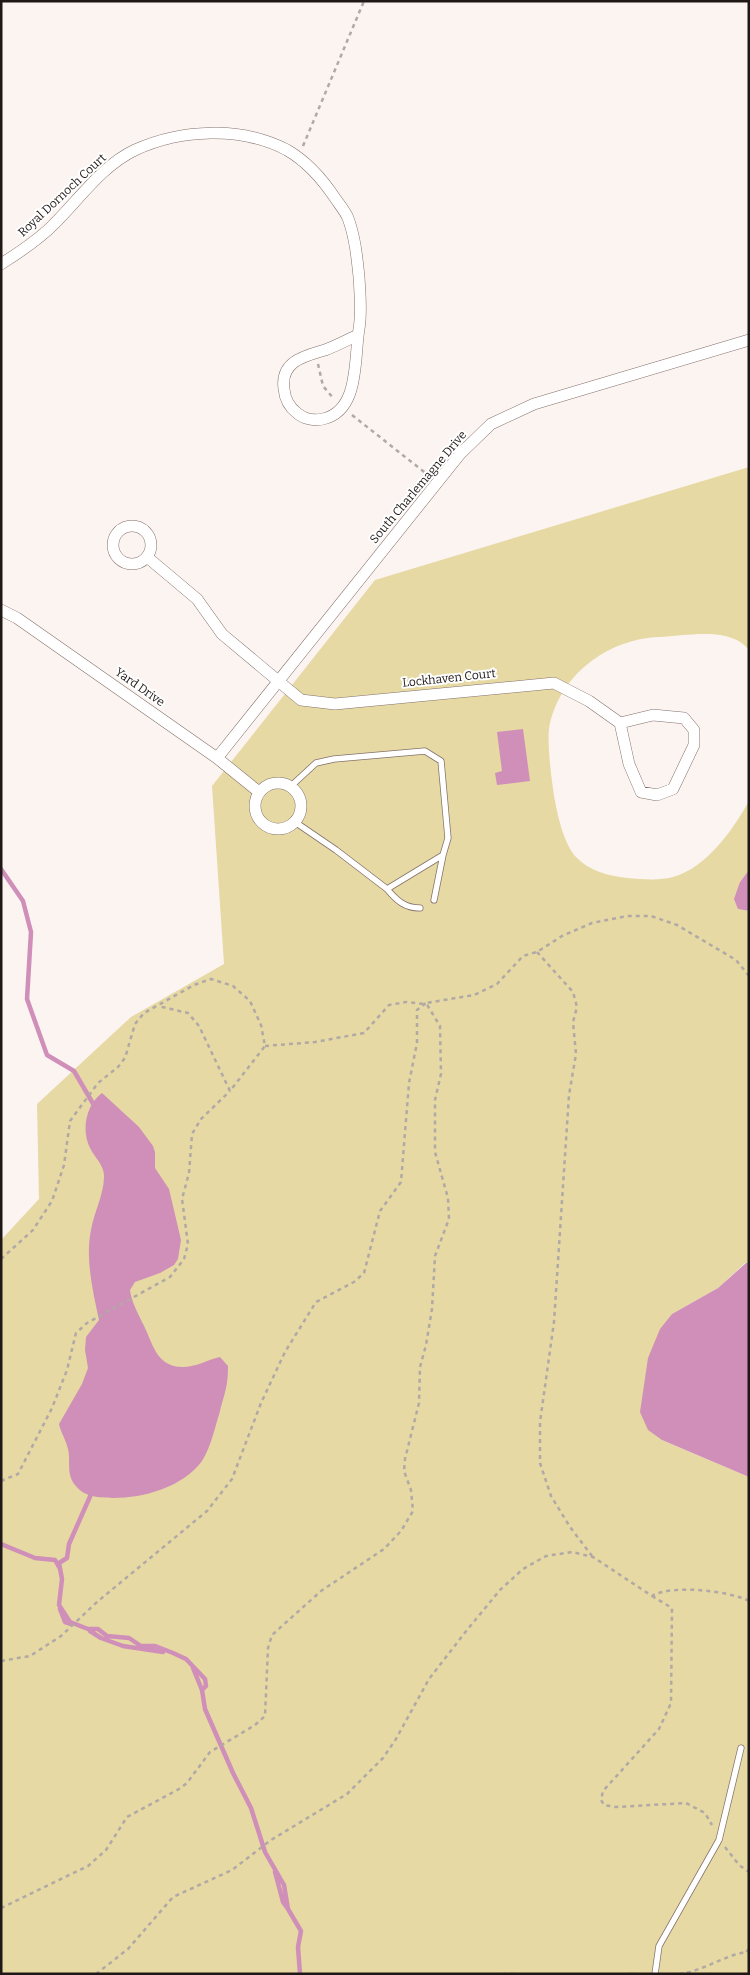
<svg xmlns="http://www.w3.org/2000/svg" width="750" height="1975" font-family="Bitter,serif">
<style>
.green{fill:#e6d9a3}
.water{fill:#cf8fb9}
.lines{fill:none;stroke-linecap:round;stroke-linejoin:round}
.stream{stroke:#cf8fb9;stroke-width:4.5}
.lane-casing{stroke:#84716c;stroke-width:7}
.street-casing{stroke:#84716c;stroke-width:12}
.path{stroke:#b1a9a6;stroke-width:2.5;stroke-dasharray:4 4;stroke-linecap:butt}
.lane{stroke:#fff;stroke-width:5.5}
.street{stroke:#fff;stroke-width:11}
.labels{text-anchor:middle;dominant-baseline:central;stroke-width:4;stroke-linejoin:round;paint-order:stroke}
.street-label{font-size:12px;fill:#1f1816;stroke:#fff}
</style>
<rect width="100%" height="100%" fill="#fcf4f1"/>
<path class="green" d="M749,467V650C730,626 687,636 659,637C607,639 558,676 549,729C547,744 552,785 555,801C558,817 564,844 576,857C589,871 609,876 627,878C642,879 658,881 673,877C706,868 733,830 749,801V870L740,882L738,909L749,911V1263H745L718,1288L672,1314L662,1440L749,1477V1974H1V1240L39,1199L37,1104L131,1017L224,964L212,786L375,580Z"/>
<path class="water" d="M523,729L530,781L497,785L495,773L502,771L497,732Z
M749,870V911L738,909L734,899L740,882Z
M102,1093L139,1127L153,1146L155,1152V1168L169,1189L181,1240L178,1259L174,1265L160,1273L135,1282L130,1290C132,1303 137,1311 142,1322C153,1342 155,1367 183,1367C196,1367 207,1360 220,1357L228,1366C228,1386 225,1392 220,1411C215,1427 211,1447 202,1461C183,1487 144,1498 113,1498C99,1497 85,1498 75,1485C66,1474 71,1462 68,1449C66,1440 61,1433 59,1424L82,1384L88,1368L85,1350L86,1337L99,1320C93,1292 85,1259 91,1230C94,1212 103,1197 104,1178C105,1166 95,1158 90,1148C81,1130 86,1105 102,1093Z
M746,1263H749V1477L662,1440L648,1430L640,1412L648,1358L660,1329L672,1314L718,1288Z"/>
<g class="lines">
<path class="stream" d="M1,869L23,901L31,932L27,999L47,1055L74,1071L95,1107
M92,1492L69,1544L67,1558L59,1563L62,1579L59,1605L70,1622L88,1629H98L107,1636L129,1638L141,1646H155L173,1653L186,1659L205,1679L206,1686L202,1690
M1,1544L35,1558L55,1560L59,1567
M60,1609L65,1622L71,1624
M90,1631L101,1638L123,1646L163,1652
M193,1668L202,1690L205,1709L233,1773L251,1808L265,1852L284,1885L288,1909L301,1931L298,1947L300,1974
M275,1872L283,1902L288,1909"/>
<g class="lane-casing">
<path id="lane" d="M290,787L316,763L334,759L425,751L441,761L448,838L443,855L387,889L336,850L295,822
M387,889C397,901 405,908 420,908
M434,900L443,855
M655,1974L659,1946L719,1840L741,1748"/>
</g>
<g class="street-casing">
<path id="street" d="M1,264C20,252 40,239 55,223C80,198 103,165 135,150C181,129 241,126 287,150C306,161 323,180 335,198C339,204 345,211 348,218C355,237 357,257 359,277C360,295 362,311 359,329C354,358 360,411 323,419C314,421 304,419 297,413C289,407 285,399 284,389C280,361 305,356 325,350C336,346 347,340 358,335
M113 545a19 19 0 1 1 38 0a19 19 0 1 1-38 0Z
M147,557L197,599L222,634L301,700L335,704L554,683L589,701L620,723L629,764L641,792L657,795L673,789L694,745V730L684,718L653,715L620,723
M1,610L17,618L217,758L259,792
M217,758L460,454L491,424L534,404L749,340
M255 806a23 23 0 1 1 46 0a23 23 0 1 1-46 0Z"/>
</g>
<path class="path" d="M303,146L364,1
M318,364L323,386L334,399
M352,415L428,475
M537,952L573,992L577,1007L573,1022L576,1054L569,1095L554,1322L540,1422V1463L551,1496L570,1527L592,1556
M265,1046L315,1042L364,1033L389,1005L406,1002L425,1004
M1,1259L33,1230L52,1201L64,1165L70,1121L98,1083L118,1067L125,1058L135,1024L144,1013L194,985L211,979L233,986L250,1001L261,1025L265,1046L230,1091L199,1026L188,1013L158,1006
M1,1481L18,1474L52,1408L67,1370L76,1333L87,1323L170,1277L184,1259L188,1244L182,1199L189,1173L192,1134L201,1119L230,1091
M652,1596L672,1608L671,1703L659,1729L603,1791L601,1800L604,1805L616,1807L686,1803L705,1813L712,1825
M1,1661L30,1656L61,1636L97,1602L207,1511L232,1479L261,1403L285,1352L316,1302L354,1282L364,1273L380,1211L401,1182L409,1083L417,1043V1010L426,1003
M725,1847L739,1865L749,1872
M1,1908L88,1866L106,1850L127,1817L179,1789L187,1783L210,1752L255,1725L265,1716L268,1648L272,1635L321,1591L384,1549L401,1531L413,1511L411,1490L404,1471L405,1459L419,1403L420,1367L426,1345L432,1309L435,1256L449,1219L448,1198L435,1152V1100L441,1074L440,1026L426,1003L474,995L497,984L523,956L537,952L562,936L592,923L627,916H651L677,925L736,960L749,976
M749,1949L746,1952L749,1953
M96,1974L128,1949L173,1897L232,1870L271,1840L347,1794L383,1758L396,1739L429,1679L467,1630L500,1590L523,1569L546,1556L572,1552L593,1557L652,1596C671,1584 730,1591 749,1601
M503,1974H516
M630,1974H638
M679,1974C703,1971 723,1956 746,1952"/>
<use href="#lane" class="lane"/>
<use href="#street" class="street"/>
</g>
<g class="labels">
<g class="street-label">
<text transform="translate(62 195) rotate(-43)">Royal Dornoch Court</text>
<text transform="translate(418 487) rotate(-50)">South Charlemagne Drive</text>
<text transform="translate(449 678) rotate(-6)">Lockhaven Court</text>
<text transform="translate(140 687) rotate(35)">Yard Drive</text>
</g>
</g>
<rect width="750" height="1975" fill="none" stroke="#1f1816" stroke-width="5"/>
</svg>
